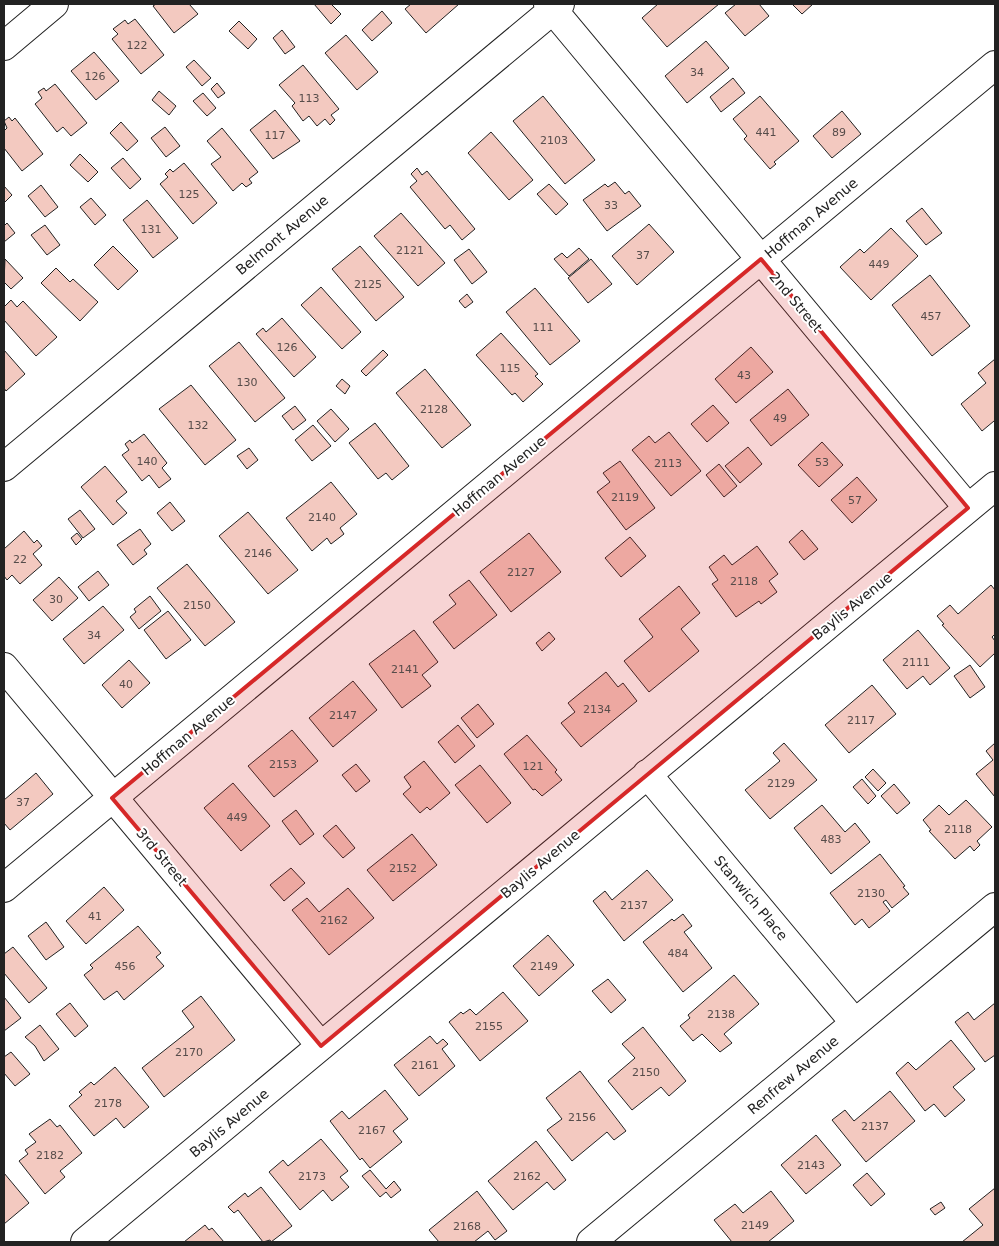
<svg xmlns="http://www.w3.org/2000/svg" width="999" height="1246" font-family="'DejaVu Sans',sans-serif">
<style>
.building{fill:#f3c9c0;stroke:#222}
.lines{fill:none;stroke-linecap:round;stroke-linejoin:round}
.minor-casing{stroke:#222;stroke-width:30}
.minor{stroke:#fff;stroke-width:28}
.marked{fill:#d62828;fill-opacity:0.2;stroke:#d62828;stroke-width:4;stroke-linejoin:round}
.labels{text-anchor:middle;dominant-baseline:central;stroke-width:4;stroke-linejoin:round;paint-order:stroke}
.number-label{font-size:11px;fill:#564c4a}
.street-label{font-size:14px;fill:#222;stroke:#fff}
</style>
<rect width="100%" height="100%" fill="#fff"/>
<path class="building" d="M156,4H189L198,14L174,33L153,6Z
M314,4H331L341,14L331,24Z
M411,4H459L426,33L405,9Z
M658,4H719L667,47L642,18Z
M736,4H759L769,16L745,36L725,13Z
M792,4H813L802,14Z
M382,11L392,23L372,41L362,30Z
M135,19L164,55L141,74L112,39L118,34L113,29L125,20L128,24Z
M239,21L257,39L248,49L229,31Z
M282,30L295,47L285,54L273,38Z
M346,35L378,72L357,90L325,53Z
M706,41L729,68L687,103L665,76Z
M94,52L119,81L96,100L71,71Z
M194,60L211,78L202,86L186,67Z
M303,65L339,109L331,115L335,120L330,125L325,119L317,126L309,116L303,121L292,106L295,103L279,85Z
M733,78L745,93L721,112L710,97Z
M217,83L225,93L218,98L211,89Z
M55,84L87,123L71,136L63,127L57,132L35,104L42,98L38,92L44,88L46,91Z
M159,91L176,106L169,115L152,100Z
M203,93L216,108L207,116L193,101Z
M543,96L595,160L565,184L513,121Z
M760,96L799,141L774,162L776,164L770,169L744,139L747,136L733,119Z
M275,110L300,141L273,159L250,130Z
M842,111L861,134L832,158L813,136Z
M9,117L12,121L15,118L43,154L22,171L4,148V131L7,128L4,121Z
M121,122L138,141L127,151L110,133Z
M165,127L180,146L166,157L151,138Z
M222,128L258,172L249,179L252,183L246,187L242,183L233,191L211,164L221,157L207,141Z
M491,132L533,180L509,200L468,153Z
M80,154L98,172L88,182L70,165Z
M123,158L141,179L130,189L111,168Z
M184,163L217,203L193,224L160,184L168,177L165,174L170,169L173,172Z
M417,168L422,175L427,171L475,229L462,240L450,225L445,229L410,187L417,181L411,174Z
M615,182L625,194L629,191L641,206L607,231L583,200L605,184L608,187Z
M549,184L568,204L556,215L537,194Z
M41,185L58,207L45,217L28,196Z
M4,186L12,195L4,203Z
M91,198L106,215L95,225L80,207Z
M147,200L178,238L153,258L123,220Z
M922,208L942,233L926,245L906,221Z
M401,213L445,263L418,286L374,236Z
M7,223L15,233L4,242V226Z
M649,224L674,252L637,285L612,256Z
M45,225L60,245L47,255L31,235Z
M891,228L918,256L871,300L840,267L860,249L864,253Z
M113,246L138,271L118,290L94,265Z
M360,246L404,297L376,321L332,269Z
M579,248L589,259L569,276L554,259L562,253L567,258Z
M469,249L487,272L472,284L454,260Z
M5,259L23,278L11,289L4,282Z
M591,259L612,284L588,303L568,278Z
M56,268L70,282L73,279L98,302L80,321L41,283Z
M930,275L970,326L932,356L892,305Z
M321,287L361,332L342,349L301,305Z
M535,288L580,341L550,365L506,312Z
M467,294L473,302L465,308L459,301Z
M11,300L17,307L23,301L57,337L36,356L4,320V307Z
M282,318L316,357L294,377L256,334L263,328L266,332Z
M501,333L538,374L535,376L543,384L523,402L515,393L512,395L476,355Z
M239,342L285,398L255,422L209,366Z
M751,347L773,372L736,403L715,379Z
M4,350L25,374L6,391L4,388Z
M383,350L388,355L366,376L361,371Z
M995,359V422L994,421L982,431L961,404L986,383L978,373Z
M425,369L471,425L442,448L396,393Z
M342,379L350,386L345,394L336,386Z
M191,385L236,440L205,465L159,409Z
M788,389L809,415L771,446L750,420Z
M713,405L729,423L707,442L691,424Z
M295,406L306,420L293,430L282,416Z
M331,409L349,429L335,442L317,421Z
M375,423L409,466L392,480L386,473L378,479L349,443Z
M313,425L331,446L312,461L295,440Z
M669,432L701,471L671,496L632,450L649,436L655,443Z
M144,434L167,463L162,468L171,479L159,488L149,475L142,481L122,455L129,450L125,444L130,440L132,443Z
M822,442L843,465L819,487L798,465Z
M748,447L762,464L740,483L725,466Z
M249,448L258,460L247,469L237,456Z
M620,461L655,508L626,530L597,492L610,482L603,473Z
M719,464L737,486L724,497L706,475Z
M105,466L127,492L116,501L127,513L113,525L81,487Z
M857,477L877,500L852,523L831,500Z
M331,482L357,514L340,528L344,534L331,544L327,538L312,551L286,518Z
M170,502L185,521L172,531L157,513Z
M80,510L95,529L83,538L68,519Z
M248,512L298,570L268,594L219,536Z
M140,529L151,544L144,550L147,554L133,565L117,545Z
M802,530L818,549L804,560L789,542Z
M24,531L34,543L37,540L42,546L33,554L42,565L20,584L12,575L7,580L4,576V549Z
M77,533L82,539L76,545L71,538Z
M529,533L561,572L511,612L480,572Z
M630,537L646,556L621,577L605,558Z
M757,546L778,574L769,581L777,592L761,604L759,601L736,617L712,584L718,580L709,567L724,555L732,565Z
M187,564L235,622L205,646L157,588Z
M98,571L109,585L89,601L78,587Z
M59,577L78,598L52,621L33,600Z
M469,580L497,615L454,649L433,622L456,604L449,595Z
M991,585L995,590V634L992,637L995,641V653L980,667L942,625L944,624L937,616L950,605L958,614Z
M679,586L700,613L681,629L699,651L649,692L624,661L653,637L639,619Z
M150,596L161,611L139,629L130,617L136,612L134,609Z
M103,606L124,630L84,664L63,639Z
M168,611L191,640L166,659L144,630Z
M414,630L438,662L422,675L431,686L402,708L369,664Z
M918,630L950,668L930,685L923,676L907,689L883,660Z
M549,632L555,639L542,651L536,643Z
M129,660L150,683L122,708L102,685Z
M970,665L985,687L970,698L954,676Z
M606,672L618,687L623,683L637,701L581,747L561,723L575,712L568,703Z
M353,681L377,710L333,747L309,718Z
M872,685L896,714L849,753L825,725Z
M478,704L494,724L477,738L461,718Z
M458,725L475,746L455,763L438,742Z
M292,730L318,761L274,797L248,766Z
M527,735L557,770L555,772L562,780L542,796L535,789L533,790L504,754Z
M784,743L817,780L770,819L745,790L780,761L773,753Z
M995,743V797L976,774L993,760L986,751Z
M424,761L450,793L430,810L427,807L420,813L403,794L411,787L404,777Z
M356,764L370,781L356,792L342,775Z
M480,765L511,803L487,823L455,785Z
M873,769L886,783L878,791L865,777Z
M36,773L53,794L10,830L4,823V800Z
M862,779L876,796L868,804L853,787Z
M233,783L270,826L241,851L204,808Z
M894,784L910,803L897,814L881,796Z
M966,800L992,827L977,841L980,845L974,851L970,846L955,859L929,831L931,830L923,820L939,805L949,815Z
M822,805L845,832L855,823L870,842L831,874L794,828Z
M296,810L314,834L300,845L282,821Z
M336,825L355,848L343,858L323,836Z
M412,834L437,865L393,901L367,870Z
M880,854L905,886L903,887L909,894L892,908L886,900L883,902L890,911L869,928L862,919L855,925L830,893Z
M291,868L305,883L284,901L270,885Z
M647,870L673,900L624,941L593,901L605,891L612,900Z
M104,887L124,910L86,944L66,921Z
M348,888L374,918L329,955L292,910L307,898L319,912Z
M683,914L692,926L684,932L712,968L683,992L643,942L672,919L674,921Z
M46,922L64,947L46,960L28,936Z
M138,926L161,953L156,957L164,966L124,1000L117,991L104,1000L84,975L93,968L90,965Z
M548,935L574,965L539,996L513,966Z
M13,947L47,988L29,1003L4,973V954Z
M734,975L759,1004L724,1034L732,1043L720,1052L702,1034L693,1041L680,1026L690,1018L688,1015Z
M608,979L626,1000L611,1013L592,991Z
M503,992L528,1021L480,1061L449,1022L461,1012L463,1014L470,1009L476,1015Z
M201,996L235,1040L164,1097L142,1068L194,1027L182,1011Z
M4,997L21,1018L4,1031Z
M70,1003L88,1026L75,1037L56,1014Z
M995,1003V1055L985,1062L955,1022L968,1012L974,1020Z
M40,1025L59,1049L44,1061L35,1046L25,1037Z
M643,1027L686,1081L669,1096L661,1087L632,1110L608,1081L635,1058L622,1044Z
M430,1036L437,1044L443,1039L448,1044L442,1049L455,1066L419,1096L394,1065Z
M951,1040L975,1069L953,1087L965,1100L945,1117L934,1104L925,1111L896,1073L908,1062L916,1070Z
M11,1052L30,1074L15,1086L4,1073V1057Z
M115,1067L149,1107L124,1128L116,1118L94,1136L69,1106L82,1095L79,1092L91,1082L94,1085Z
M580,1071L626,1131L614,1140L607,1132L572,1161L547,1130L562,1119L546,1098Z
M385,1090L408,1119L393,1131L402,1142L370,1168L362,1158L360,1160L330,1121L342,1111L349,1119Z
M890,1091L915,1121L866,1162L832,1120L845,1110L854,1121Z
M50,1119L57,1127L60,1125L82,1153L60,1171L65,1177L45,1194L19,1161L28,1154L25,1150L36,1142L29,1134Z
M816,1135L841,1165L806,1194L781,1165Z
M321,1139L348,1171L340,1177L349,1187L332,1201L323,1190L300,1210L269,1172L283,1160L288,1166Z
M536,1141L566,1180L554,1190L547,1182L513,1210L488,1181Z
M370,1170L386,1189L394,1181L401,1190L391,1198L386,1192L380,1197L362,1176Z
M4,1173L29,1203L4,1224Z
M867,1173L885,1194L871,1206L853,1185Z
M261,1187L292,1226L271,1242L270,1240L263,1242L238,1210L234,1213L228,1207L245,1193L248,1197Z
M995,1188V1242H962L983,1225L969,1209Z
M477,1191L507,1231L495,1240L488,1231L474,1242H439L429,1230Z
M771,1191L794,1221L768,1242H732L714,1220L735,1204L743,1213Z
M941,1202L945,1208L935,1215L930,1209Z
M205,1225L209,1230L212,1228L224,1242H184Z"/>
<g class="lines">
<g class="minor-casing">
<path id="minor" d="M548,4L968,508
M4,46L54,4
M4,467L560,4
M4,667L321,1046
M647,774L855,1023
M4,888L995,65
M85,1242L995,486
M591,1242L995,907"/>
</g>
<use href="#minor" class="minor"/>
</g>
<path class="marked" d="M761,259L968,508L321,1046L112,798Z"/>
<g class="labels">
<g class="number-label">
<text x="137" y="45">122</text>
<text x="697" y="72">34</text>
<text x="95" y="76">126</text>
<text x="309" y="98">113</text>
<text x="766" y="132">441</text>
<text x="839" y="132">89</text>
<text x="275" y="135">117</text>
<text x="554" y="140">2103</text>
<text x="189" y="194">125</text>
<text x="611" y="205">33</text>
<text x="151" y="229">131</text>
<text x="410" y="250">2121</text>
<text x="643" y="255">37</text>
<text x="879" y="264">449</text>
<text x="368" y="284">2125</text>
<text x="931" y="316">457</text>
<text x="543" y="327">111</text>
<text x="287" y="347">126</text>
<text x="510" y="368">115</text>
<text x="744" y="375">43</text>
<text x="247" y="382">130</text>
<text x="434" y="409">2128</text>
<text x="780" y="418">49</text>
<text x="198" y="425">132</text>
<text x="147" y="461">140</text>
<text x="822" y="462">53</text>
<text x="668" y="463">2113</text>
<text x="625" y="497">2119</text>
<text x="855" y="500">57</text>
<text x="322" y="517">2140</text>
<text x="258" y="553">2146</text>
<text x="20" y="559">22</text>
<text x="521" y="572">2127</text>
<text x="744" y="581">2118</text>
<text x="56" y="599">30</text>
<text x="197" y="605">2150</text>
<text x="94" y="635">34</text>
<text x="916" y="662">2111</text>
<text x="405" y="669">2141</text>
<text x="126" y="684">40</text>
<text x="597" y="709">2134</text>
<text x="343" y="715">2147</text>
<text x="861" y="720">2117</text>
<text x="283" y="764">2153</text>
<text x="533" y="766">121</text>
<text x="781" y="783">2129</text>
<text x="23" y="802">37</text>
<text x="237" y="817">449</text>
<text x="958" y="829">2118</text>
<text x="831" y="839">483</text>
<text x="403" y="868">2152</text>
<text x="871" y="893">2130</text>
<text x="634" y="905">2137</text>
<text x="95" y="916">41</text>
<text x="334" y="920">2162</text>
<text x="678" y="953">484</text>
<text x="125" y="966">456</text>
<text x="544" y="966">2149</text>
<text x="721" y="1014">2138</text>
<text x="489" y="1026">2155</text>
<text x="189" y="1052">2170</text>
<text x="425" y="1065">2161</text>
<text x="646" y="1072">2150</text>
<text x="108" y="1103">2178</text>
<text x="582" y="1117">2156</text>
<text x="875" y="1126">2137</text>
<text x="372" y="1130">2167</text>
<text x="50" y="1155">2182</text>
<text x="811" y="1165">2143</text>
<text x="312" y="1176">2173</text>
<text x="527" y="1176">2162</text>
<text x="755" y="1225">2149</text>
<text x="467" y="1226">2168</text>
</g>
<g class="street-label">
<text transform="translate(811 218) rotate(-40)">Hoffman Avenue</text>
<text transform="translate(282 235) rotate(-40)">Belmont Avenue</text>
<text transform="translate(796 302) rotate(50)">2nd Street</text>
<text transform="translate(499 476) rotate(-40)">Hoffman Avenue</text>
<text transform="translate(852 606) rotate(-39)">Baylis Avenue</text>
<text transform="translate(188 735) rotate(-40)">Hoffman Avenue</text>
<text transform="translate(162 857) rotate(50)">3rd Street</text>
<text transform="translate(540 864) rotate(-40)">Baylis Avenue</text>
<text transform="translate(751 898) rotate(50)">Stanwich Place</text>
<text transform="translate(793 1075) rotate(-40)">Renfrew Avenue</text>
<text transform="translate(229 1123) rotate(-40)">Baylis Avenue</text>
</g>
</g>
<rect width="999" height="1246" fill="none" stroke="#222222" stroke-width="10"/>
</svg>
